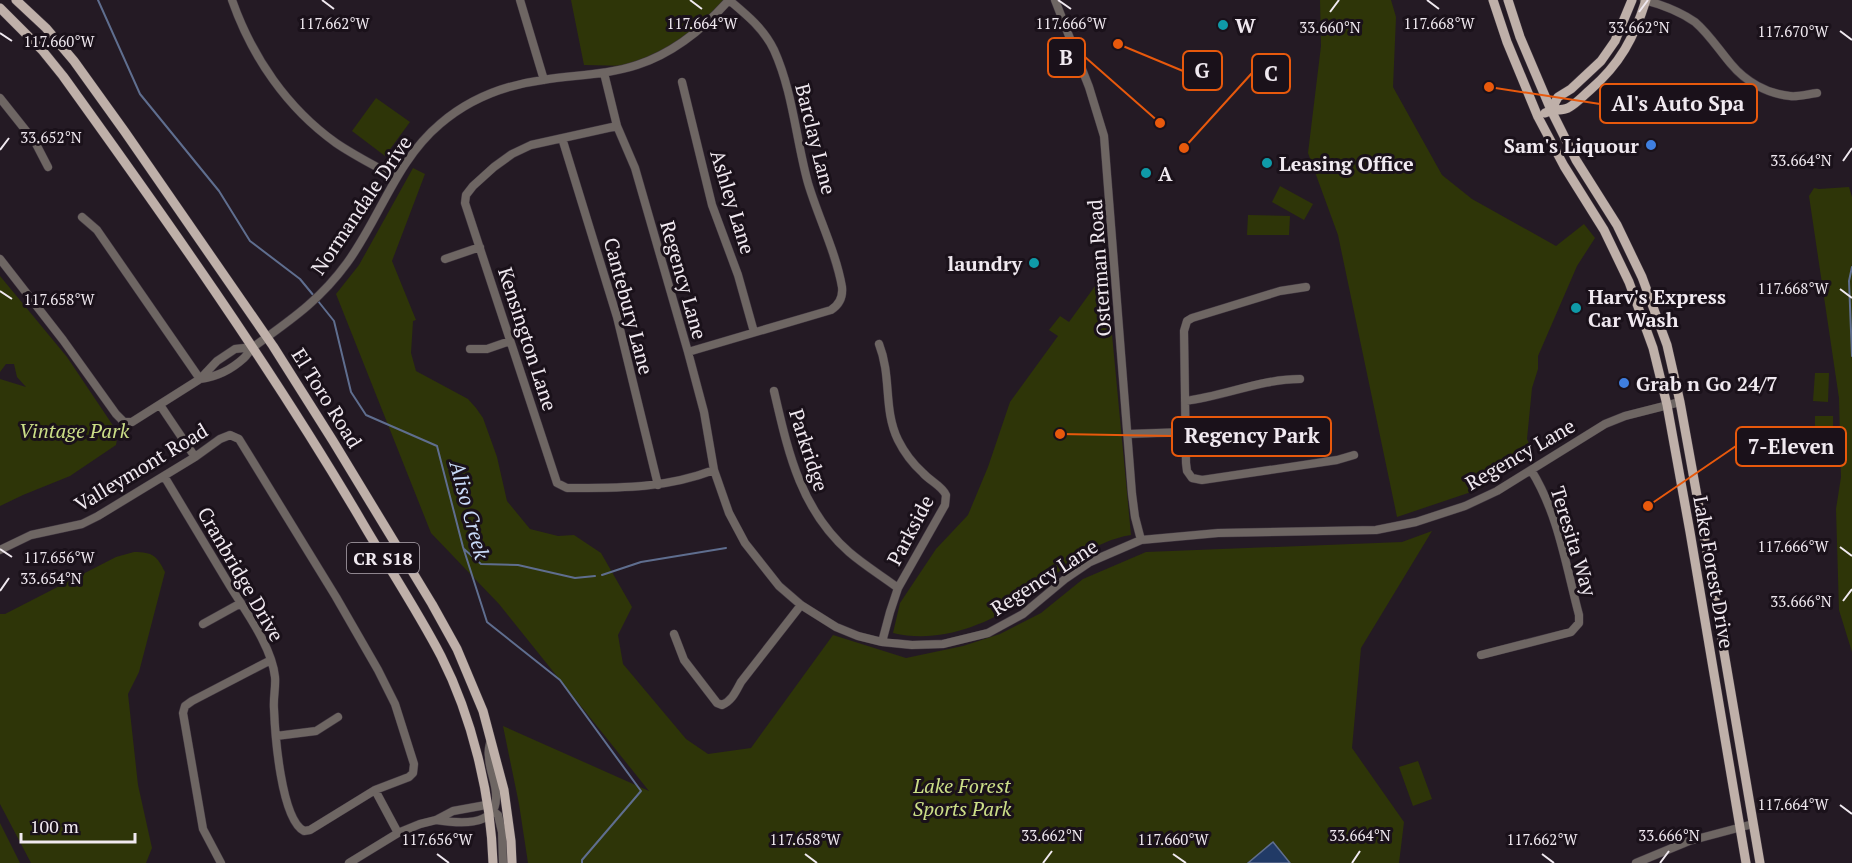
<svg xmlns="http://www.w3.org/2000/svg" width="1852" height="863" font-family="'PT Serif',serif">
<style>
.green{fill:#2e3508}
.water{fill:#213a66;stroke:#5f6e8f;stroke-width:1.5}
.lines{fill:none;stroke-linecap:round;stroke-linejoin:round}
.stream{stroke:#5f6e8f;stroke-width:2}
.minor-casing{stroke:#413741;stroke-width:9}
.major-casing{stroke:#413741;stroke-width:10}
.minor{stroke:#6e6663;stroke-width:8}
.major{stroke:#bfb0a9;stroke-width:9}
.ticks{fill:none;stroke:#f0e9f0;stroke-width:2}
.culture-dot{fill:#0f9aa8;stroke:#1a111a;stroke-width:2}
.shop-dot{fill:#3f7fe0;stroke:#1a111a;stroke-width:2}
.labels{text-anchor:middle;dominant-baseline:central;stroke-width:6;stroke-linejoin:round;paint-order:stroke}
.shield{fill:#1a111a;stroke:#b0a8b0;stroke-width:1.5}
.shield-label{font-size:18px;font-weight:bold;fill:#f0e9f0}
.poi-label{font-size:20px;font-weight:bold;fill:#f0e9f0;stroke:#1a111a;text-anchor:start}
.street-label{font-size:20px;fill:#f0e9f0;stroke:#1a111a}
.park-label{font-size:20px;font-style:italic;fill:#cbde87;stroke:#1a111a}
.water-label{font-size:21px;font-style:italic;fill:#c8d9f7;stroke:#1a111a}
.ticks-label{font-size:15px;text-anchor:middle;fill:#f0e9f0;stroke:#1a111a;stroke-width:6;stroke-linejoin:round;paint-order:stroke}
.leader{fill:none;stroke:#e8590c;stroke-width:2}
.callout-dot{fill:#e8590c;stroke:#1a111a;stroke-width:2}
.callout{fill:#1a111a;stroke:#e8590c;stroke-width:2}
.callout-label{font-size:21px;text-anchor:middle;font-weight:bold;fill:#f0e9f0}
</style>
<rect width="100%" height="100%" fill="#241a24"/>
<path class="green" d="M571,0H726L689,38L632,66L584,65Z
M1320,0H1391L1396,17L1393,87L1442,175L1472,199L1556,246L1584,224L1595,238L1577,266L1538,356V369L1532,388L1527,439L1534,454L1480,489L1397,517L1338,235L1308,153L1321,46Z
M376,98L410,122L385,156L352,131Z
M413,168L425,174L392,261L416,320L413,321L411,353L416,371L468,399L476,408L483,418L497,457L507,501L530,529L558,536L574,535L601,553L632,607L618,635L623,664L686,739L708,754L751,748L833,635L906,658L963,646L1000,634L1041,613L1083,579L1146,552L1402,542L1432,531L1361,648L1352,748L1404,822L1399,863H528L519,804L503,726L649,791L499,604L431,533L336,294L359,265Z
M1280,186L1313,204L1304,220L1272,202Z
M1849,187L1852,197V652L1839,610L1836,509L1841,477L1839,398L1809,196L1814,188L1819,189Z
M1248,215L1290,216L1289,235H1247Z
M1106,271L1131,535C1093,541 1065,567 1037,590C997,621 944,645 893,633L900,603L936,549L968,515L988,467L1010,402L1058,336L1049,330L1060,316L1069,322Z
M0,276L67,357L118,433L116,445L70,476L23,495L0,506V379L26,387L17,377L14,364H6L0,372Z
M1815,373H1829L1828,402L1813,401Z
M1815,416H1833V445H1815Z
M134,552C153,552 157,556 165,572L139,672L128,694L138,785L152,848L146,863H31L0,804V614H5L116,557Z
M1418,761L1432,799L1413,806L1399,767Z
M0,823L20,863H0Z"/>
<path class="water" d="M1273,842L1290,863H1248Z"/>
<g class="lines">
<path class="stream" d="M98,0L140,94L219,191L250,241L300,279L314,296
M1852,267L1849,281L1852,356
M318,301L334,321L351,392L366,415L437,446L463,547L487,622L560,680L641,791L582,860V863
M464,549L481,564L518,565L575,578L595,576
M602,575L641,562L726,548"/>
<g class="minor-casing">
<path id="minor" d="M232,0C252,57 287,108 336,143C355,156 376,166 396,178
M520,0L544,80
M1055,0L1089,87L1104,136L1132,494L1135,517L1141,540
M1644,0C1663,5 1679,11 1695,22C1709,34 1719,50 1731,64C1745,81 1767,94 1790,96C1799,97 1808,94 1817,93
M604,73L617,126L635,168L688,352L704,412L714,470L729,513L745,543L779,586L801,605L836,627L858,636L882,642L912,645L943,644L988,633L1023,614L1065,579L1090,562L1141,540L1218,533L1376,530L1416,522L1465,506L1497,491L1605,424L1625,416L1680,402
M682,82L712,205L738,275L754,332
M0,98L35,142L48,167
M617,126L531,145L512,154L494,167L473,186L466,195L465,203L557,483L567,488C619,488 664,489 714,470
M562,138L617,317L658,485
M82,217L97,230L200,379
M0,259L63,340L116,414L124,422H132L200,379L217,361L235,349L253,347
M445,259L480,247
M1306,287L1280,291L1192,318L1187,321L1184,331L1186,463L1187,471L1192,478L1202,480L1337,460L1354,455
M879,344C892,377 883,409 898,440C904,452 913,464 923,473C930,481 942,486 946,495L945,505L898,588L890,612L882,642
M470,349H487L510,341
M200,379C216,377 232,369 244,358C248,354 251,348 256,345C292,319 320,300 347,263C380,218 396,161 440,124C469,99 505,85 543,80C574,75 607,75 637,65C674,53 704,28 729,0C747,15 764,29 774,50C793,92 796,140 808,183C818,217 836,252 842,287C843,297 839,305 831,310L688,352
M774,391C788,451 800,509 849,552C864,565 882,576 898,588
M1185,401C1225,396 1261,379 1300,379
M160,405L195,457
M1128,434L1185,432
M0,550L31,535L82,524L98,516L195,457L220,439L230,435L239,439L336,597L378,670L395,704L414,764L413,773L409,777L375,790L310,830L304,831C281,819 275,734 274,709C273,698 276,687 275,677C272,647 246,612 230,586C208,550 186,513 164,476
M203,624L241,603
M674,634L684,660L717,703L722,705C732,701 736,691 741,682L801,605
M1481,655L1571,632L1579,623V615C1566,566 1558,513 1531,470
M276,736L316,731L338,717
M375,790L398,833
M436,820C456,823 496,828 496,798C497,784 489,770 489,757C488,752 489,747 490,743
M221,863L203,829L183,713L185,706L192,701L271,660
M349,863L398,833L420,824L436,820L453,811L486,805L498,815L502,832L503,863
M1636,863L1689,841L1753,824"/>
</g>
<g class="major-casing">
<path id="major" d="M16,0L46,28L74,61L125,132L273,346L333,441L432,604L457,649L483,711L504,790L511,841L512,863
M1493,0L1507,42L1538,117L1564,166L1604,230L1629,282L1653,348L1667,405L1690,532L1746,863
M1508,0L1520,37L1551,110L1576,160L1617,225L1642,277L1667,345L1680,402L1703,529L1760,863
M0,8L42,50L63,76C166,219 268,363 358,515C385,562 416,608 441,656C472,717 491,795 493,863
M1551,110L1558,97L1571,89L1601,61L1615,41L1632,0
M1545,113C1553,109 1561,111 1568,108C1576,104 1583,96 1590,90C1620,64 1634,38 1646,0"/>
</g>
<use href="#minor" class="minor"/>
<use href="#major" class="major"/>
</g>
<path class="ticks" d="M322,0L334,9M690,0L702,9M1058,0L1071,9M1427,0L1439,9M1330,12L1339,0M1639,12L1648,0M1840,31L1852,40M0,33L12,41M0,150L9,138M1843,161L1852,148M1840,289L1852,298M0,291L12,299M1840,547L1852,556M0,549L12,557M0,591L9,578M1843,601L1852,589M1840,805L1852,814M437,854L449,863M805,854L817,863M1173,854L1186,863M1542,854L1554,863M1043,863L1052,851M1352,863L1360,851M1660,863L1669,851"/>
<g class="culture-dot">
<circle cx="1223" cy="25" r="6"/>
<circle cx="1267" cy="163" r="6"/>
<circle cx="1146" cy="173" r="6"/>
<circle cx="1034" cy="263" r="6"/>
<circle cx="1576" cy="308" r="6"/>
</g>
<g class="shop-dot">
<circle cx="1651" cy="145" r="6"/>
<circle cx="1624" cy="383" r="6"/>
</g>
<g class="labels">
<rect class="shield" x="347" y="543" width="72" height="30" rx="4.5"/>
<g class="shield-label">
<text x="383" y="558">CR S18</text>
</g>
<g class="poi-label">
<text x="1235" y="25">W</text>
<text x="1639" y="145" text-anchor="end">Sam's Liquour</text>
<text x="1279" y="163">Leasing Office</text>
<text x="1158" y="173">A</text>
<text x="1022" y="263" text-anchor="end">laundry</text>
<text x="1588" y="296">Harv's Express<tspan x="1588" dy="23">Car Wash</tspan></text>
<text x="1636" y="383">Grab n Go 24/7</text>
</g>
<g class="street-label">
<text transform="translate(816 139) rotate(76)">Barclay Lane</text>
<text transform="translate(733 202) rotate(73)">Ashley Lane</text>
<text transform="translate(361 205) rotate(-56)">Normandale Drive</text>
<text transform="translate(1099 268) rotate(-94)">Osterman Road</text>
<text transform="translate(684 280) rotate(74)">Regency Lane</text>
<text transform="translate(629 306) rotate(75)">Cantebury Lane</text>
<text transform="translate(528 339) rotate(72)">Kensington Lane</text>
<text transform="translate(327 398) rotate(58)">El Toro Road</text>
<text transform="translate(809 450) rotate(72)">Parkridge</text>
<text transform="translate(1520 454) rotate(-30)">Regency Lane</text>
<text transform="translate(141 467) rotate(-31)">Valleymont Road</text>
<text transform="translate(910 530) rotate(-62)">Parkside</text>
<text transform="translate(1574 541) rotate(73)">Teresita Way</text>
<text transform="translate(1714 572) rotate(80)">Lake Forest Drive</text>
<text transform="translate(241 574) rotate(60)">Cranbridge Drive</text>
<text transform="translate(1044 577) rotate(-33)">Regency Lane</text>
</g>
<g class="park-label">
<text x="74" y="430">Vintage Park</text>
<text x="962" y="785">Lake Forest<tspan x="962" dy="23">Sports Park</tspan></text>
</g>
<g class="water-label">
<text transform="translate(470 510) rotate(75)">Aliso Creek</text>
</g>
</g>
<g class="ticks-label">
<text x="334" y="29">117.662°W</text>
<text x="702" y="29">117.664°W</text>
<text x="1071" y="29">117.666°W</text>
<text x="1439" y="29">117.668°W</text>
<text x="1330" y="33">33.660°N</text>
<text x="1639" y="33">33.662°N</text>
<text x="1793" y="37">117.670°W</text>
<text x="59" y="47">117.660°W</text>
<text x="51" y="143">33.652°N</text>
<text x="1801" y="166">33.664°N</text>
<text x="1793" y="294">117.668°W</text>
<text x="59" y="305">117.658°W</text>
<text x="1793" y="552">117.666°W</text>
<text x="59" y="563">117.656°W</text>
<text x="51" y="584">33.654°N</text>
<text x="1801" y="607">33.666°N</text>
<text x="1793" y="810">117.664°W</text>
<text x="1052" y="841">33.662°N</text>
<text x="1360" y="841">33.664°N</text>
<text x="1669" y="841">33.666°N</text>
<text x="437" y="845">117.656°W</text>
<text x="805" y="845">117.658°W</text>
<text x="1173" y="845">117.660°W</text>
<text x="1542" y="845">117.662°W</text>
</g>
<path class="leader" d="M1160 123L1085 57M1118 44L1183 71M1184 148L1252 73M1489 87L1600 104M1060 434L1172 436M1648 506L1736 446"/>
<g class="callout-dot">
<circle cx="1160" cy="123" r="6"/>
<circle cx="1118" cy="44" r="6"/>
<circle cx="1184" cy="148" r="6"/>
<circle cx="1489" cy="87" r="6"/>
<circle cx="1060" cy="434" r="6"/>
<circle cx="1648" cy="506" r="6"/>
</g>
<g class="callout">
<rect x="1048" y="38" width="37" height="39" rx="6"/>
<rect x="1183" y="51" width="39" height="39" rx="6"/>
<rect x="1252" y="54" width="38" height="39" rx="6"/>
<rect x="1600" y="84" width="157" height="39" rx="6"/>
<rect x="1172" y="417" width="159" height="39" rx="6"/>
<rect x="1736" y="427" width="110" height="39" rx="6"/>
</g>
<g class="callout-label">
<text x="1066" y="65">B</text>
<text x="1202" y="78">G</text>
<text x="1271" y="81">C</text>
<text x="1678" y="111">Al's Auto Spa</text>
<text x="1252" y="443">Regency Park</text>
<text x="1791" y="454">7-Eleven</text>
</g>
<path d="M21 833v9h114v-9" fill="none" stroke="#f0e9f0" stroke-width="3"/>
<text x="30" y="833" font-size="18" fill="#f0e9f0" stroke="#1a111a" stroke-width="4.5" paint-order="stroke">100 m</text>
</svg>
